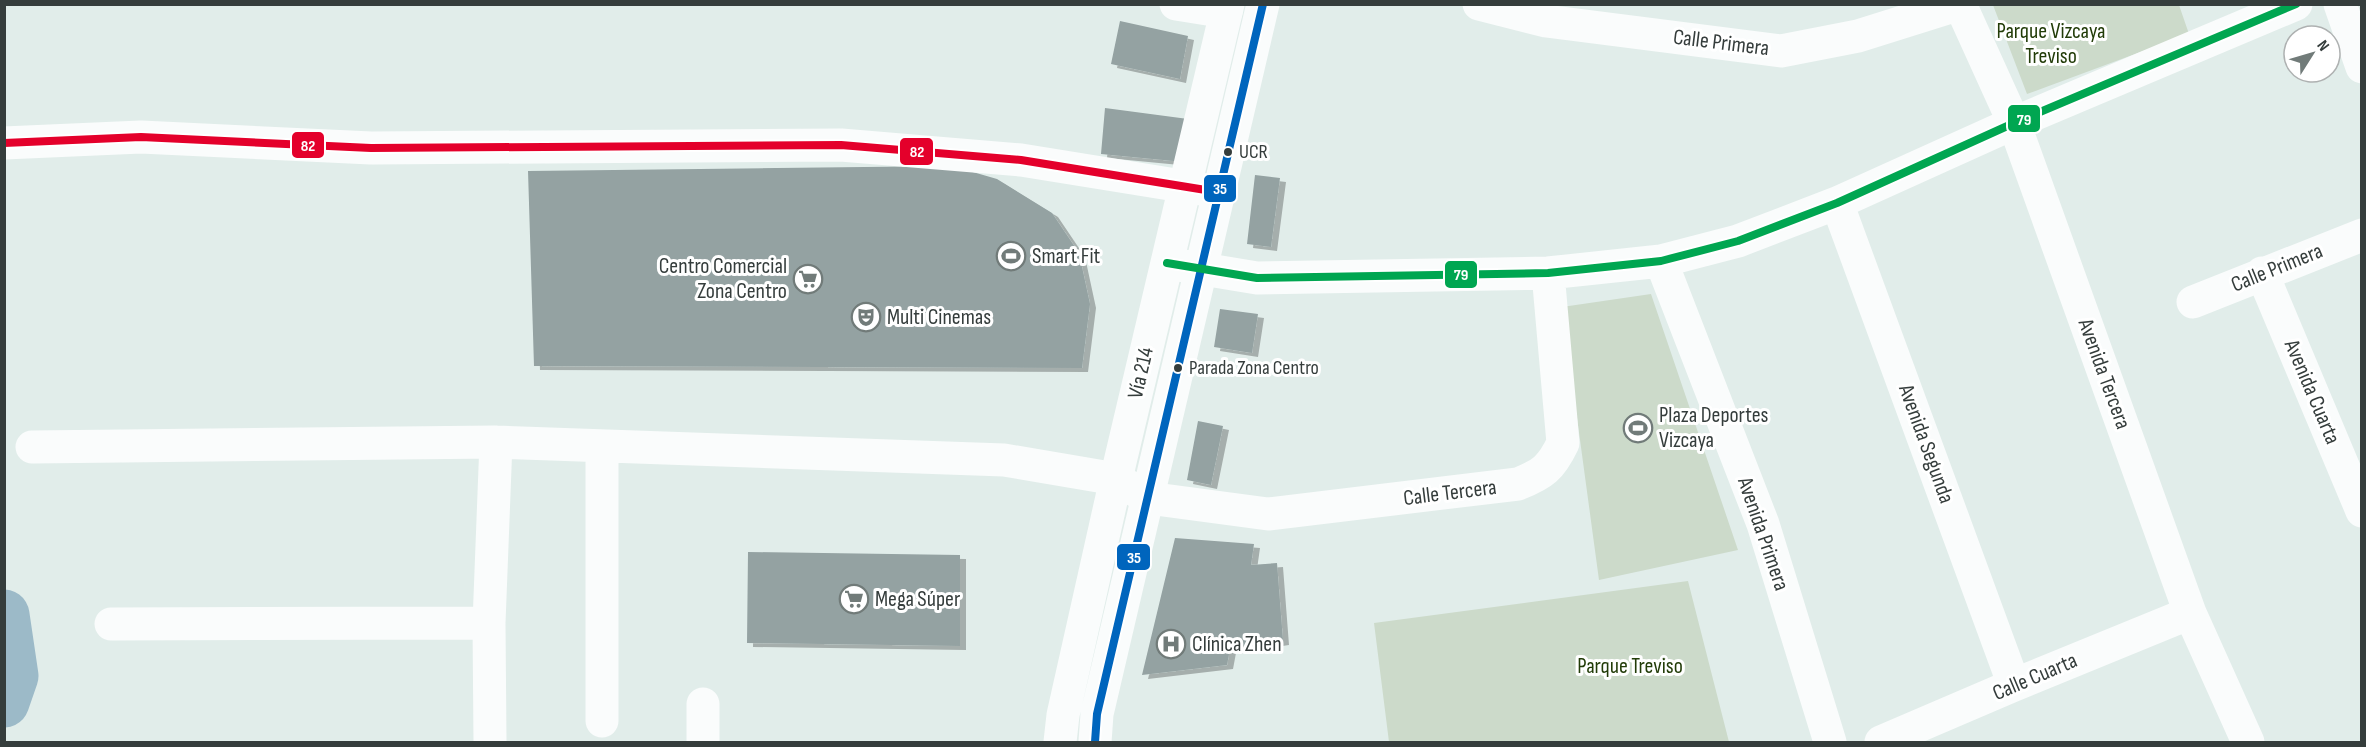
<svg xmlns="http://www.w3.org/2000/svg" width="2366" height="747" font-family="'Sofia Sans Condensed',sans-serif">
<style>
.green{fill:#ccdaca}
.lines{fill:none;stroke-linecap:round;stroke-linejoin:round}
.river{stroke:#9cbac8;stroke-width:51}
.building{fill:#94a2a2;filter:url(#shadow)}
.minor{stroke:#fafcfc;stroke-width:33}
.secondary{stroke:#fafcfc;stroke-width:33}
.bus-1-casing{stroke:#fff;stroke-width:12}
.bus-2-casing{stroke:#fff;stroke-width:12}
.bus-3-casing{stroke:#fff;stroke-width:12}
.bus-1{stroke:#0065bd;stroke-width:8}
.bus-2{stroke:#e4002b;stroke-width:8}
.bus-3{stroke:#00a651;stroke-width:8}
.bus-dot{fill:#353d3c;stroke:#fff;stroke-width:2}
.labels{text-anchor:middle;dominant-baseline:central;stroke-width:6;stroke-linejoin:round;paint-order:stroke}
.bus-label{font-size:20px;fill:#353d3c;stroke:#fff;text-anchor:start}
.park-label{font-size:22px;fill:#223c08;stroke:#fff}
.street-label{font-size:22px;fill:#353d3c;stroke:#fff}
.poi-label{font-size:22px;fill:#353d3c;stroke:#fff;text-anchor:start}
.line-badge{stroke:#fff;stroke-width:2}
.badge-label{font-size:16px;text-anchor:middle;font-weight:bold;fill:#fff}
</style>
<defs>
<filter id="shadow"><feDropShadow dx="6" dy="4" stdDeviation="0" flood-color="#0004"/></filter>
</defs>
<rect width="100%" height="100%" fill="#e1edea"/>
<path class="green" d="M1993,5H2179L2189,34L2027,94Z
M1651,294L1738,550L1599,580L1562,307Z
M1688,581L1729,742H1389L1374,623Z"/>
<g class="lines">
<path class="river" d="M4,615L13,676L4,702"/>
</g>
<path class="building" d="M1120,21L1188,36L1180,79L1111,64Z
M1105,108L1188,119L1184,162L1101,154Z
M952,166L997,179L1052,213L1079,253L1090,304L1082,368L534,366L528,171Z
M1255,175L1280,178L1271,247L1247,244Z
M1220,309L1258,314L1252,353L1214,347Z
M1198,421L1223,426L1211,485L1187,480Z
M1175,538L1254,544L1251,565L1277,563L1283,641L1230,649L1227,665L1142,675Z
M748,552L960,555V646L747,643Z"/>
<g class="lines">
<path class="minor" d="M1176,4L1226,12
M1479,4L1546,21L1781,51L1858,36L1960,4
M1960,4L2014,123L2190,613L2248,742
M2340,4L2362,67
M4,143L141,137L371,148L841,145L1021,160L1213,191
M1837,203L2014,685
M1661,261L1763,524L1830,742
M1172,264L1257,278L1548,273L1661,261L1738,241L1837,203L2014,123L2296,4
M2262,273L2362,511
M2193,302L2362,235
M32,447L496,442L1004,460L1116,479L1148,498L1268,514L1518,484C1543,474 1551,468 1563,443L1548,273
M602,447V721
M111,624L489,623
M703,704V742
M490,742L489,623L496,442
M1881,742L2014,685L2190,613"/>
<path class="secondary" d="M1060,742L1063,715L1116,479L1228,4
M1095,742L1097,714L1263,4"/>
<g class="bus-1-casing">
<path id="bus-1" d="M1095,742L1097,714L1263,4"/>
</g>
<g class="bus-2-casing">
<path id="bus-2" d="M4,143L141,137L371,148L841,145L1021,160L1218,192"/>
</g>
<g class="bus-3-casing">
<path id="bus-3" d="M1167,263L1257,278L1548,273L1661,261L1738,241L1837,203L2014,123L2296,4"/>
</g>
<use href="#bus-1" class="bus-1"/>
<use href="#bus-2" class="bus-2"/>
<use href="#bus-3" class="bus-3"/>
</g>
<defs>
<g id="stadium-ring" transform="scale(1.5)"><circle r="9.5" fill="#fff" stroke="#717b79" stroke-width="1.5"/><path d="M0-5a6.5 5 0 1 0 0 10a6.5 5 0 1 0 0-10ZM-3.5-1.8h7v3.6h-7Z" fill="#717b79"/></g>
<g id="supermarket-ring" transform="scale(1.5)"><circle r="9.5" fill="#fff" stroke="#717b79" stroke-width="1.5"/><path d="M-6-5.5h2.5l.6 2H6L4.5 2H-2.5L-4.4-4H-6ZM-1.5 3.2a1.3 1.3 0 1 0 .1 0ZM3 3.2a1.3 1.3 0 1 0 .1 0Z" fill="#717b79"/></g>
<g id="theatre-ring" transform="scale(1.5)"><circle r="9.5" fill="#fff" stroke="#717b79" stroke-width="1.5"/><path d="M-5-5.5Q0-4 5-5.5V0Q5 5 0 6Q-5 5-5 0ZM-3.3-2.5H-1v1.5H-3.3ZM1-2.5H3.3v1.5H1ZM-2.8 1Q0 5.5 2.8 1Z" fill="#717b79"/></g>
<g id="hospital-ring" transform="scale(1.5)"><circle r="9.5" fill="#fff" stroke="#717b79" stroke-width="1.5"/><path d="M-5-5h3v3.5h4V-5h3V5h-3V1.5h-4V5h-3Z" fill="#717b79"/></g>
</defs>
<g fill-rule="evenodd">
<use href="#stadium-ring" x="1011" y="256"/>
<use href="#supermarket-ring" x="808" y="279"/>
<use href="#theatre-ring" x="866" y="317"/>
<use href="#stadium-ring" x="1638" y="428"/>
<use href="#supermarket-ring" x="854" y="599"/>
<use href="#hospital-ring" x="1171" y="644"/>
</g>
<g class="bus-dot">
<circle cx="1228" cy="152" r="5"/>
<circle cx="1178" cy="368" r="5"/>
</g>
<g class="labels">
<g class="bus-label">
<text x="1239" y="152">UCR</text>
<text x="1189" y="368">Parada Zona Centro</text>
</g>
<g class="park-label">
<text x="2051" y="31">Parque Vizcaya<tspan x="2051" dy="25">Treviso</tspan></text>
<text x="1630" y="666">Parque Treviso</text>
</g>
<g class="street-label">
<text transform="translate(1721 43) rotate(7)">Calle Primera</text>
<text transform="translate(2277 268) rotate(-22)">Calle Primera</text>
<text transform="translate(1141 373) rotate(-77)">Vía 214</text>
<text transform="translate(2104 374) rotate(70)">Avenida Tercera</text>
<text transform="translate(2312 392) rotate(67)">Avenida Cuarta</text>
<text transform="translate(1926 444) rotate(70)">Avenida Segunda</text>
<text transform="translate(1450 493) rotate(-7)">Calle Tercera</text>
<text transform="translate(1763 534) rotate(71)">Avenida Primera</text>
<text transform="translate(2035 677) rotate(-23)">Calle Cuarta</text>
</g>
<g class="poi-label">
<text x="1032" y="256">Smart Fit</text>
<text x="787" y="266" text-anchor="end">Centro Comercial<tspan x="787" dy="25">Zona Centro</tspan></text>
<text x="887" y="317">Multi Cinemas</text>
<text x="1659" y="415">Plaza Deportes<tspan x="1659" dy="25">Vizcaya</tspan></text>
<text x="875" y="599">Mega Súper</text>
<text x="1192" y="644">Clínica Zhen</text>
</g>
</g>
<g class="line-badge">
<rect x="2007" y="104" width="34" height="29" rx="6" fill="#00a651"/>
<rect x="291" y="131" width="34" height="28" rx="6" fill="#e4002b"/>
<rect x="899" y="137" width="35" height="29" rx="6" fill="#e4002b"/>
<rect x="1203" y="174" width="34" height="29" rx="6" fill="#0065bd"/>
<rect x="1444" y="260" width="34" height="29" rx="6" fill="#00a651"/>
<rect x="1116" y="543" width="35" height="28" rx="6" fill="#0065bd"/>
</g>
<g class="badge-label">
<text x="2024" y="125">79</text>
<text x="308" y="151">82</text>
<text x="917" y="157">82</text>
<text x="1220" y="194">35</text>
<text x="1461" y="280">79</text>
<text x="1134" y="563">35</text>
</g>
<rect width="2366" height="747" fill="none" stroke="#353d3c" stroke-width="12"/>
<g transform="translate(2312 54) rotate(53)"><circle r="28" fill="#ffffff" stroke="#aeb1b1" stroke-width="1.5"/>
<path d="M0-4.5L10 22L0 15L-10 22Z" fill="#717b79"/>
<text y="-9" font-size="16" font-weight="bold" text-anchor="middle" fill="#353d3c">N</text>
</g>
</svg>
